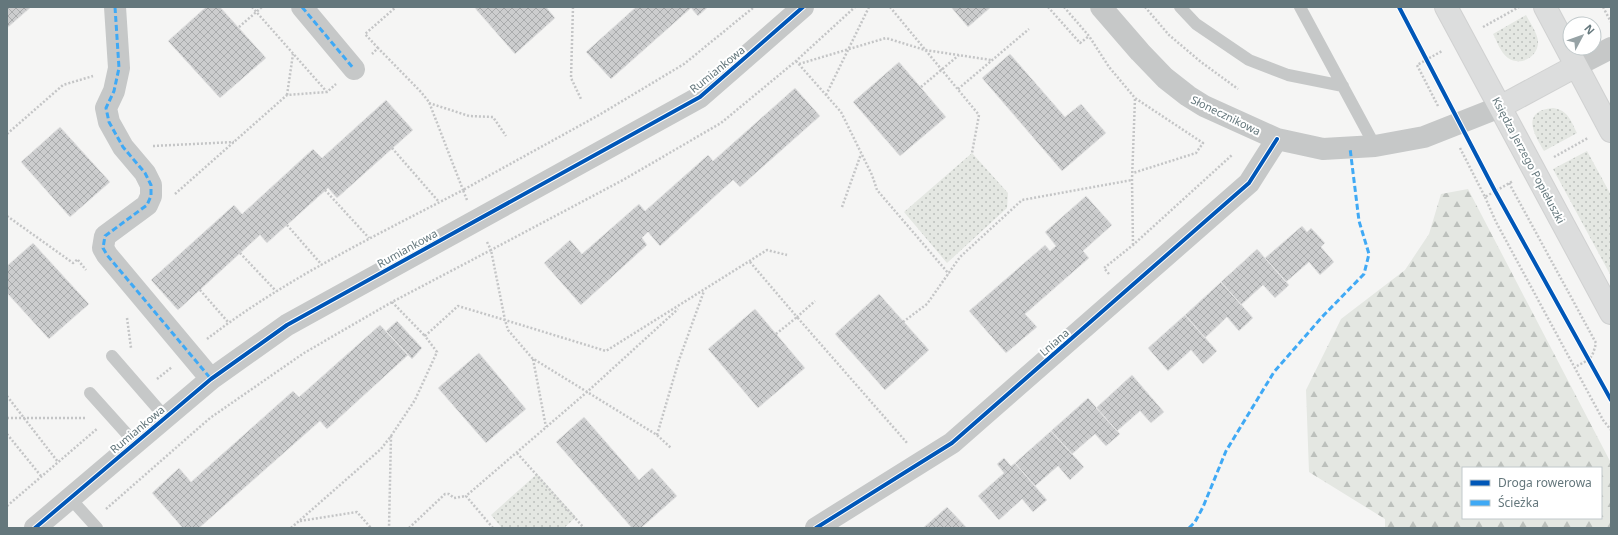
<svg xmlns="http://www.w3.org/2000/svg" width="1618" height="535" font-family="'Noto Sans',sans-serif">
<style>
.grass{fill:url(#grass-dots)}
.forest{fill:url(#forest-firs);fill-rule:evenodd}
.building{fill:url(#building-cross-hatch);stroke:#e4e4e4}
.lines{fill:none;stroke-linecap:round;stroke-linejoin:round}
.secondary-casing{stroke:#d0d1d1;stroke-width:24}
.path{stroke:#c4c5c6;stroke-width:2.5;stroke-dasharray:2 2;stroke-linecap:butt}
.lane{stroke:#c6c8c8;stroke-width:12}
.street{stroke:#c6c8c8;stroke-width:22}
.secondary{stroke:#dcdddd;stroke-width:22}
.quiet{stroke:#3fa9f5;stroke-width:3;stroke-dasharray:6 3;stroke-linecap:butt}
.cycleway-casing{stroke:#fff;stroke-width:6}
.cycleway{stroke:#0057b8;stroke-width:4}
.labels{text-anchor:middle;dominant-baseline:central;stroke-width:4;stroke-linejoin:round;paint-order:stroke}
.street-label{font-size:11px;fill:#64777c;stroke:#fff}
</style>
<defs>
<pattern id="grass-dots" width="8" height="8" patternUnits="userSpaceOnUse"><rect width="8" height="8" fill="#e4e7e2"/><path d="M2 2h.1M6 6h.1" fill="none" stroke="#bcc0bc" stroke-width="1.8" stroke-linecap="round"/></pattern>
<pattern id="forest-firs" width="22" height="20" patternUnits="userSpaceOnUse"><rect width="22" height="20" fill="#e4e7e2"/><path d="M5 1l3.5 6h-7zM16 11l3.5 6h-7z" fill="#bcc0bc"/></pattern>
<pattern id="building-cross-hatch" width="8" height="8" patternUnits="userSpaceOnUse"><rect width="8" height="8" fill="#cccdce"/><path d="M0 0l8 8M0 8l8-8" fill="none" stroke="#a9abac"/></pattern>
</defs>
<rect width="100%" height="100%" fill="#f5f5f4"/>
<path class="grass" d="M1526,15C1530,23 1537,32 1538,41C1539,56 1521,67 1508,58C1500,52 1497,41 1493,34Z
M1553,108C1568,110 1571,121 1577,133L1544,151C1533,133 1521,111 1553,108Z
M1587,151L1611,195V276L1553,169Z
M972,153L1008,193L1007,208L947,263L904,212Z
M537,474L576,517L564,528H502L491,515Z"/>
<path class="forest" d="M1468,189L1611,463V528H1385V519L1309,472L1306,390L1341,319L1405,270L1429,234L1441,194ZM1463,468H1601V518H1463Z"/>
<path class="building" d="M7,7H31L7,28Z
M206,7H220L266,58L220,98L168,41Z
M474,7H546L555,18L515,54Z
M636,7H708L698,16L691,8L611,79L586,52Z
M951,7H991L968,27Z
M1010,54L1065,117L1081,104L1106,133L1062,171L982,78Z
M899,62L946,117L900,156L853,102Z
M795,88L820,116L740,187L733,180L660,246L648,232L642,238L647,245L581,305L544,263L570,240L582,254L639,204L645,211L708,155L713,161Z
M386,100L413,130L337,198L328,188L267,243L260,235L178,310L151,280L234,205L242,214L313,149L322,158Z
M60,127L110,182L70,217L21,162Z
M1086,196L1112,225L1083,251L1089,258L1025,314L1037,327L1006,353L969,311L1045,245L1050,251L1056,246L1045,232Z
M1302,226L1307,232L1311,228L1325,243L1321,247L1334,262L1320,275L1309,262L1286,282L1265,258Z
M33,243L89,304L49,339L7,293V266Z
M1257,249L1289,285L1275,298L1263,285L1241,305L1221,282Z
M1221,282L1253,318L1239,331L1227,317L1205,338L1185,315Z
M879,294L929,350L885,390L835,334Z
M755,309L805,368L758,408L708,349Z
M1185,315L1217,351L1203,364L1191,350L1168,371L1148,348Z
M397,321L422,348L412,359L386,331Z
M380,325L408,355L327,429L320,421L199,528H183L152,493L179,468L191,482L293,391L299,397Z
M479,353L526,409L486,443L438,388Z
M1132,375L1164,412L1151,423L1140,411L1117,431L1096,408Z
M1088,398L1120,434L1106,446L1095,434L1072,454L1051,431Z
M584,417L639,480L652,468L677,496L641,528H632L556,442Z
M1051,431L1084,467L1070,480L1058,466L1035,486L1015,463Z
M1004,458L1011,466L1015,463L1047,500L1033,512L1022,499L999,520L978,496L1004,473L997,464Z
M947,507L967,528H923Z"/>
<g class="lines">
<g class="secondary-casing">
<path id="secondary" d="M1446,7L1611,313
M1545,7L1611,131
M1500,107L1576,66"/>
</g>
<path class="path" d="M252,7L327,92
M573,7L571,78L581,99
M890,7L979,115L972,153
M1048,7L1080,43L1089,36
M1064,7L1089,36L1109,67L1135,98L1203,143L1196,153L1133,173
M1145,7L1169,35L1201,62L1238,89
M1603,7L1611,22
M239,27L262,7
M1483,27L1519,7
M378,48L365,34L396,7
M796,61L841,112L872,175L877,190L949,274
M799,64L886,38L925,50L991,60
M921,87L959,55
M958,89L1029,29
M287,95L293,54
M826,95L869,7
M429,103L469,116L493,117L506,136
M1438,106L1417,65L1442,51
M7,134L63,85L93,76
M153,146L234,142
M392,148L439,202
M1460,148L1485,197L1513,181
M1554,157L1588,138
M1509,183L1596,343C1592,360 1590,359 1575,367
M325,190L369,238
M175,194L287,95L327,92L336,84
M1485,197L1496,222L1603,420L1611,430
M467,200L463,190L599,115L684,64L754,7
M842,207L861,154
M7,216L73,263L78,259
M287,225L322,265
M487,242L491,250L623,180L721,123L796,61L855,7
M1133,245L1132,180L1135,98
M240,253L276,291
M78,260L86,270
M750,262L797,317L815,301
M1109,274L1104,268L1133,245L1232,155
M200,290L228,322
M392,302L425,336
M127,318L131,348
M903,322L927,304L960,257L1022,200L1132,180
M776,334L797,317L908,444
M207,339C285,279 375,236 463,190L429,102L421,92L378,48L372,54
M533,359L546,427
M157,379L172,367
M7,396L58,462
M7,418H87
M7,434L41,476
M657,435L679,360L704,291
M391,436L415,400L437,352L425,336L458,306L505,320L508,330L532,358L657,435L671,448
M517,453L584,528
M7,506L98,428
M106,509L210,418L304,353L392,302L491,250L505,320L606,351L767,250L787,255
M300,521L357,512L371,528
M291,528L381,449L391,436L389,528
M409,528L445,494H449L454,498L466,496
M493,528L466,496L587,392L678,309"/>
<path class="lane" d="M1180,7L1196,24L1249,60L1288,75L1343,86
M1300,7L1375,146
M112,356L165,417
M90,393L135,443
M70,498L97,528"/>
<path class="street" d="M115,7L119,68L114,91L106,108L109,122L123,147L145,173L151,185V196L147,205L105,236L103,248L107,255L211,379
M302,7L354,69
M1101,7L1140,52L1165,78L1188,96L1204,106L1277,139L1323,149L1375,146L1424,137L1500,107
M1576,66L1611,48
M35,528L211,379L287,325L700,97L803,7
M816,528L952,443L1249,183L1277,139"/>
<use href="#secondary" class="secondary"/>
<path class="quiet" d="M115,7L119,68L114,91L106,108L109,122L123,147L145,173L151,185V196L147,205L105,236L103,248L107,255L211,379
M302,7L354,69
M1189,528L1195,522L1203,507L1226,451L1274,372L1322,317L1364,274L1369,254L1359,221L1350,148"/>
<g class="cycleway-casing">
<path id="cycleway" d="M1399,7L1495,191L1611,400
M35,528L211,379L287,325L700,97L803,7
M816,528L952,443L1249,183L1277,139"/>
</g>
<use href="#cycleway" class="cycleway"/>
</g>
<g class="labels">
<g class="street-label">
<text transform="translate(717 69) rotate(-39)">Rumiankowa</text>
<text transform="translate(1226 115) rotate(26)">Słonecznikowa</text>
<text transform="translate(1529 160) rotate(62)">Księdza Jerzego Popiełuszki</text>
<text transform="translate(407 248) rotate(-29)">Rumiankowa</text>
<text transform="translate(1054 342) rotate(-41)">Lniana</text>
<text transform="translate(137 429) rotate(-40)">Rumiankowa</text>
</g>
</g>
<rect width="1618" height="535" fill="none" stroke="#64777c" stroke-width="16"/>
<rect x="1462" y="467" width="140" height="52" fill="#ffffff" stroke="#c1c9cb"/>
<rect x="1470" y="480" width="20" height="6" fill="#0057b8" stroke="#c1c9cb"/>
<text x="1498" y="487" font-size="12" fill="#64777c">Droga rowerowa</text>
<rect x="1470" y="500" width="20" height="6" fill="#3fa9f5" stroke="#c1c9cb"/>
<text x="1498" y="507" font-size="12" fill="#64777c">Ścieżka</text>
<g transform="translate(1582 36) rotate(49)"><circle r="19" fill="#ffffff" stroke="#c1c9cb"/>
<path d="M0-3L7 15L0 10L-7 15Z" fill="#97a3a6"/>
<text y="-6" font-size="11" font-weight="bold" text-anchor="middle" fill="#64777c">N</text>
</g>
</svg>
